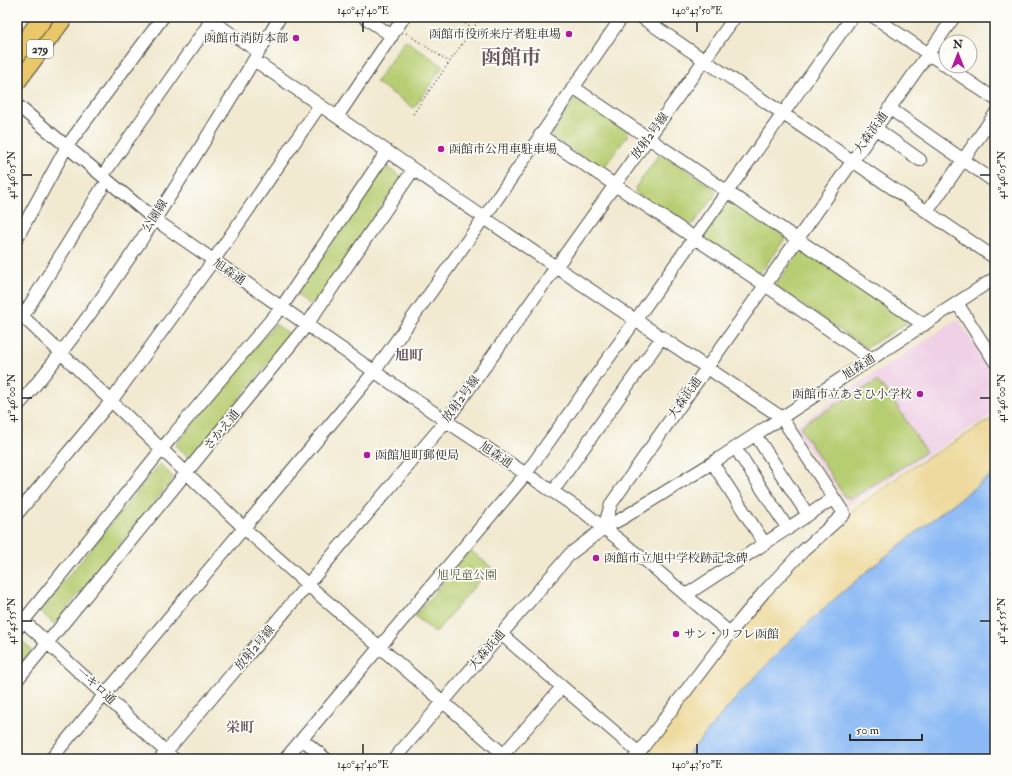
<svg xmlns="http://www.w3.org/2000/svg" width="1012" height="776" font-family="'IM FELL Double Pica','Noto Serif JP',serif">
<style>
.built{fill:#efd0e6}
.green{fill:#b7cd72;stroke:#717c4e}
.sand{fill:#eeda9e;stroke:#8c8264}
.water{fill:#8ab9f5;stroke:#5a7290}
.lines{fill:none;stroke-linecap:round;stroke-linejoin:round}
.minor-casing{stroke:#494844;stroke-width:14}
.highway-casing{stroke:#494844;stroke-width:20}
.path{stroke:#494844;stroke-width:1.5;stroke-dasharray:1 3;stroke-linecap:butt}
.minor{stroke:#fff;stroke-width:12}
.highway{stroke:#eac769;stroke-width:18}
.tram{stroke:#2b2b2b;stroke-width:1}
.ticks{fill:none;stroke:#2b2b2b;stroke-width:1.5}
.poi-dot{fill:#b5179e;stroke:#fdfcf7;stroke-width:1.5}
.labels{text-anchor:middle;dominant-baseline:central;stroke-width:3.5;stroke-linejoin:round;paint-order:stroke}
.shield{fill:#fdfcf7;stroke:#6a6a68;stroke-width:1}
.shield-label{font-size:11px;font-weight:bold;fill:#2b2b2b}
.poi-label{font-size:12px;fill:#2b2b2b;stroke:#fdfcf7;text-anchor:start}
.street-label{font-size:12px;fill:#2b2b2b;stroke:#fdfcf7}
.park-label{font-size:12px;fill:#555c40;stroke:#fdfcf7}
.quarter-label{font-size:14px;font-weight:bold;fill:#6b5961;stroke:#fdfcf7}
.town-label{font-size:20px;font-weight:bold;fill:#6b5961;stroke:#fdfcf7}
.neatline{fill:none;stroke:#2b2b2b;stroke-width:1.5}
.ticks-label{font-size:10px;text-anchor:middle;fill:#2b2b2b}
</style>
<rect width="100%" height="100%" fill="#fdfcf7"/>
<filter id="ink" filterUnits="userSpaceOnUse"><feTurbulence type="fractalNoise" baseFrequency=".025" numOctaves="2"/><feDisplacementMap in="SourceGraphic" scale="8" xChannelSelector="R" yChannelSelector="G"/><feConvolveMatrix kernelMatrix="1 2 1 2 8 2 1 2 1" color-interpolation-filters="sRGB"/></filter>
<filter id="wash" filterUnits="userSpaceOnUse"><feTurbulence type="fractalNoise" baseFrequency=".012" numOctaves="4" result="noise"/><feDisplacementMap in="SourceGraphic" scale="16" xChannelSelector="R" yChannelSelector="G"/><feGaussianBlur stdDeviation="0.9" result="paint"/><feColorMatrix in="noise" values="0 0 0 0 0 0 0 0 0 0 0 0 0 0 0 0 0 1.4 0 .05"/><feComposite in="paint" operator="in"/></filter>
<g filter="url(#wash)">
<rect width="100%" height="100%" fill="#f1e9d0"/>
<path class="built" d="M958,319L995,375V413L848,505L796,430L797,425Z"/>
<path class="green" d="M405,40L443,66L414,108L376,82Z
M580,98L627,129L628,135L605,166L600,168L553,138L552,132L575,99Z
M664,155L714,188L716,194L692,225L688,227L636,193L635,188L658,156Z
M385,166L401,177L313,307L296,295Z
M729,201H733L784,236V240L758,276L706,240L704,235Z
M805,249L908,319V322L866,348L775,286L801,250Z
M275,324L291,335L190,459L176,445Z
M877,381L890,395L926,452L852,498L845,497L801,429L802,425C827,409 852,396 877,381Z
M160,464L174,478L54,624L40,611Z
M470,550L491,567L435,633L415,616Z
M18,637L32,651L17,669V638Z"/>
<path class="sand" d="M995,417V472C939,515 882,557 829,604C776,651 729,705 684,759H641L767,593L838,521L911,468Z"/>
<path class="water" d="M995,472V759H684C729,705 776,651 829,604C882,557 939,515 995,472Z"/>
</g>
<g filter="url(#ink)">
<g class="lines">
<g class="minor-casing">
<path id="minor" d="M206,17L259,52
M364,17L392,36
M641,17L995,258
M874,17L995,99
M254,60L556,267L781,417L843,512L844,514L803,551L764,592L730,633L634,759
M573,87L924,325
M17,105L154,219L446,421L585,513L604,528L623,518L712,463L995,278
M889,108L995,182
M337,117L404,17
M875,128L920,160
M540,135L765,285L871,359
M108,168L211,21
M927,212L995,114
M17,238L67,146L163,17
M957,303L995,362
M17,311L244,528L308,585L509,759
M23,316L102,188
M17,407C117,290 200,149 280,17
M760,442L808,515
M740,455L788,529
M717,470L765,544
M558,484L662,337
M17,514L112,400L213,261L320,105
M604,528L646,561L730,633
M686,595L834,498
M17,615L174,759
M17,629L170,439L281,308L387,151
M501,634L639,753
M17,680L306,326L413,170
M302,739L326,759
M509,748L562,687
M51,759L374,372L490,209L622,17
M160,759L446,421L735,17
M285,759L525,475L852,17
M394,759L570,554L604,528L611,504L954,17"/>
</g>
<g class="highway-casing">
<path id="highway" d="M17,53L43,17
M17,81L64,17"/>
</g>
<path class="path" d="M455,17L473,29
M406,33L449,62
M413,114L481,17"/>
<use href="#minor" class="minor"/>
<use href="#highway" class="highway"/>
<path class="tram" d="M17,70L56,17"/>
</g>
</g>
<path class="ticks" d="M363,22V32M697,22V32M22,175H32M980,175H990M22,398H32M980,398H990M22,621H32M980,621H990M363,744V754M697,744V754"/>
<g class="poi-dot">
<circle cx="569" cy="34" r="4"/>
<circle cx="296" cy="38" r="4"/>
<circle cx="441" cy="149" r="4"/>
<circle cx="920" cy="394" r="4"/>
<circle cx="367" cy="455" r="4"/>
<circle cx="596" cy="558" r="4"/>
<circle cx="676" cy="634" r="4"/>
</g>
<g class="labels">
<rect class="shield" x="27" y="40" width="26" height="18" rx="3"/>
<g class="shield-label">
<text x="40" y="49">279</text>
</g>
<g class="poi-label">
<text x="561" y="34" text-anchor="end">函館市役所来庁者駐車場</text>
<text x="288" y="38" text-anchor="end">函館市消防本部</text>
<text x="449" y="149">函館市公用車駐車場</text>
<text x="912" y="394" text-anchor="end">函館市立あさひ小学校</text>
<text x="375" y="455">函館旭町郵便局</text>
<text x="604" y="558">函館市立旭中学校跡記念碑</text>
<text x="684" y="634">サン・リフレ函館</text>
</g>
<g class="street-label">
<text transform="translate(871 133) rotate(-54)">大森浜通</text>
<text transform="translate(650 136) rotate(-54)">放射2号線</text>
<text transform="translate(155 216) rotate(-57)">公園線</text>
<text transform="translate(229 272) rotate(35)">旭森通</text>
<text transform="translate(859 367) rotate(-33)">旭森通</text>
<text transform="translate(685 398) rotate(-55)">大森浜通</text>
<text transform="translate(461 399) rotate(-54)">放射2号線</text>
<text transform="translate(222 430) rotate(-51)">さかえ通</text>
<text transform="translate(496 455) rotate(34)">旭森通</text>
<text transform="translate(255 648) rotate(-50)">放射2号線</text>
<text transform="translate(487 650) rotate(-49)">大森浜通</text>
<text transform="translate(96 686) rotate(42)">一キロ通</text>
</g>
<g class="park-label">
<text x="467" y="575">旭児童公園</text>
</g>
<g class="quarter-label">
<text x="409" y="355">旭町</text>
<text x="240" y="727">栄町</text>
</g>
<g class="town-label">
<text x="511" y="57">函館市</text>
</g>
</g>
<rect width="1012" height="776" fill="none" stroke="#fdfcf7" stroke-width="44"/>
<g transform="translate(958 54)"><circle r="19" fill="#fdfcf7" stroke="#a9a8a5"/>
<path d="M0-3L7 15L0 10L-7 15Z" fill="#b5179e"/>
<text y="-6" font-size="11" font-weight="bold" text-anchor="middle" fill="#2b2b2b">N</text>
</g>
<path d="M850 734v6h72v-6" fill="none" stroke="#2b2b2b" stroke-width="2"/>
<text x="856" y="734" font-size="12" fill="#2b2b2b" stroke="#fdfcf7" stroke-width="3" paint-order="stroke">50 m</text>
<rect x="22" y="22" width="968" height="732" class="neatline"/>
<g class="ticks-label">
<text x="363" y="14">140°43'40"E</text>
<text x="697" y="14">140°43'50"E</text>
<text transform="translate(11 175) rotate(-90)" y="4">41°46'05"N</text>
<text transform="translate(1001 175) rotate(-90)" y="4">41°46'05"N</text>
<text transform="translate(11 398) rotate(-90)" y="4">41°46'00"N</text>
<text transform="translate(1001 398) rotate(-90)" y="4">41°46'00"N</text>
<text transform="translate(11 621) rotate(-90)" y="4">41°45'55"N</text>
<text transform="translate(1001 621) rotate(-90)" y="4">41°45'55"N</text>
<text x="363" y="768">140°43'40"E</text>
<text x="697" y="768">140°43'50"E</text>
</g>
</svg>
